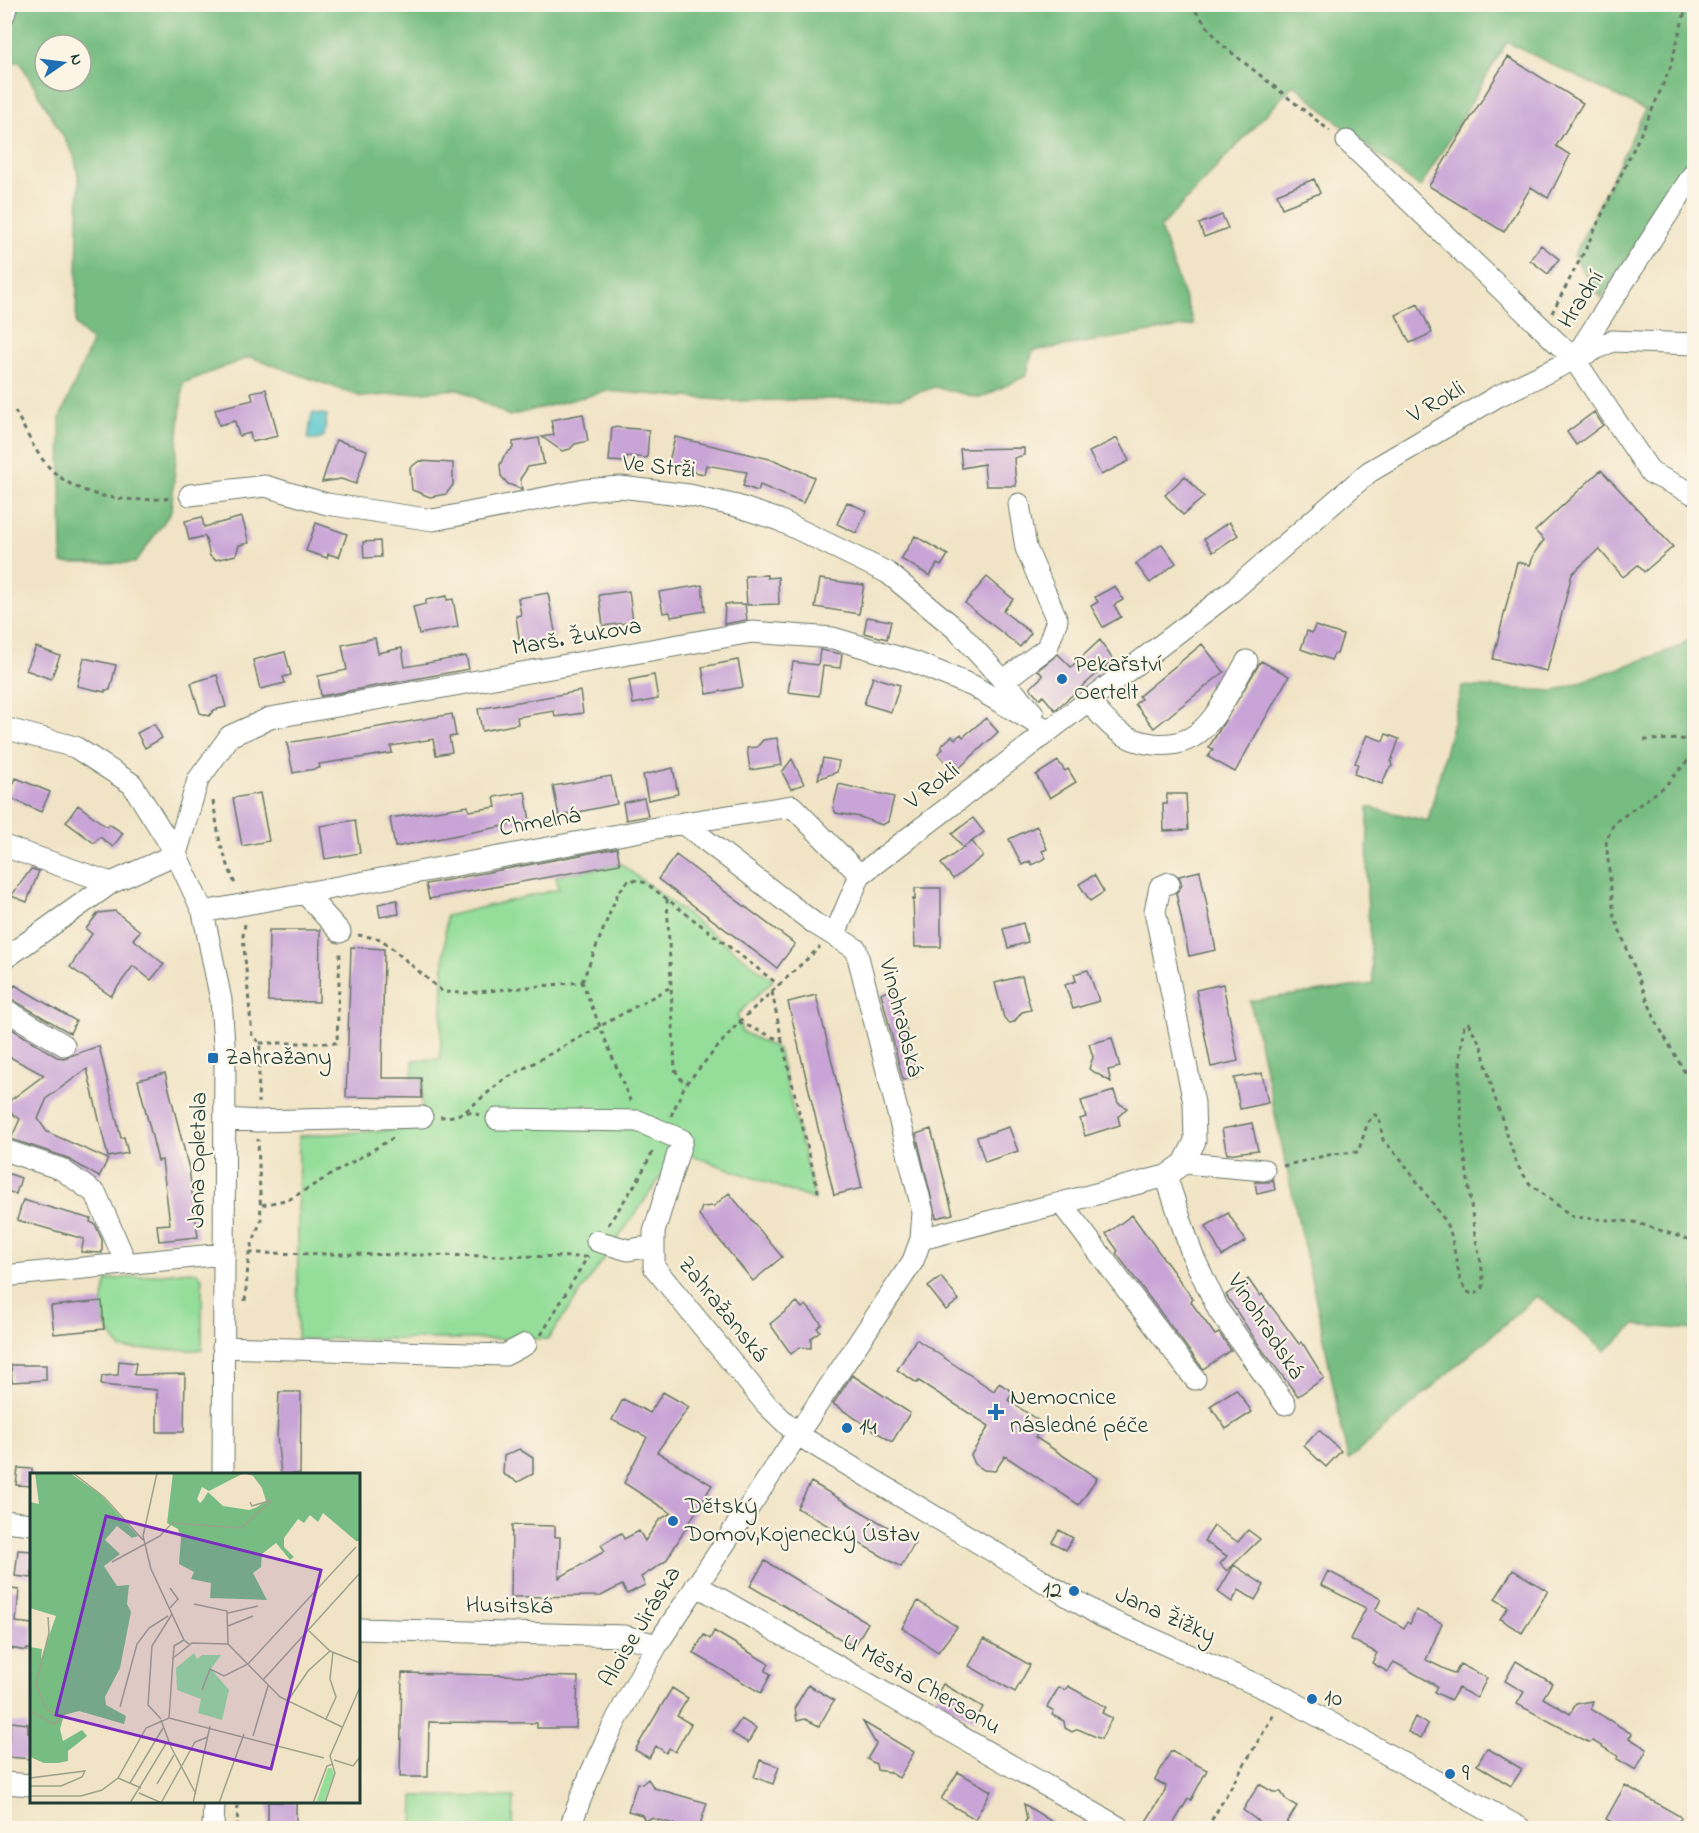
<svg xmlns="http://www.w3.org/2000/svg" width="1699" height="1833" font-family="'Indie Flower',sans-serif">
<style>
.green{fill:#94de9a;stroke:#5a8e67;stroke-width:1.5}
.forest{fill:#77bd82;stroke:#4b7d5b;stroke-width:1.5;fill-rule:evenodd}
.water{fill:#5ac8ce;stroke:#3c8281;stroke-width:1.5}
.building{fill:#c9a4d7}
.lines{fill:none;stroke-linecap:round;stroke-linejoin:round}
.minor-casing{stroke:#687767;stroke-width:23}
.path{stroke:#687767;stroke-width:3;stroke-dasharray:4.5 4.5;stroke-linecap:butt}
.minor{stroke:#fff;stroke-width:21}
.poi-dot{fill:#1f6fb2;stroke:#fcf5e5;stroke-width:2}
.labels{text-anchor:middle;dominant-baseline:central;stroke-width:4.5;stroke-linejoin:round;paint-order:stroke}
.street-label{font-size:24px;fill:#1f3d34;stroke:#fcf5e5}
.poi-label{font-size:24px;fill:#1f3d34;stroke:#fcf5e5;text-anchor:start}
.inset-road{fill:none;stroke:#9da18c;stroke-width:1.5}
.view{fill:#7b2cbf;fill-opacity:0.15;stroke:#7b2cbf;stroke-width:3}
.inset-edge{fill:none;stroke:#1f3d34;stroke-width:3}
</style>
<rect width="100%" height="100%" fill="#fcf5e5"/>
<filter id="ink" filterUnits="userSpaceOnUse"><feTurbulence type="fractalNoise" baseFrequency=".0167" numOctaves="2"/><feDisplacementMap in="SourceGraphic" scale="12" xChannelSelector="R" yChannelSelector="G"/><feConvolveMatrix kernelMatrix="1 2 1 2 8 2 1 2 1" color-interpolation-filters="sRGB"/></filter>
<filter id="wash" filterUnits="userSpaceOnUse"><feTurbulence type="fractalNoise" baseFrequency=".008" numOctaves="4" result="noise"/><feDisplacementMap in="SourceGraphic" scale="24" xChannelSelector="R" yChannelSelector="G"/><feGaussianBlur stdDeviation="1.35" result="paint"/><feColorMatrix in="noise" values="0 0 0 0 0 0 0 0 0 0 0 0 0 0 0 0 0 1.4 0 .05"/><feComposite in="paint" operator="in"/></filter>
<g filter="url(#wash)">
<rect width="100%" height="100%" fill="#f1e4c6"/>
<path class="green" d="M621,864L773,980L737,1015L742,1032L778,1049L815,1200L679,1151L548,1339H297L299,1136L422,1128V1078H412L413,1060L440,1059L446,916L559,889L556,876Z
M189,1271L197,1273L202,1278V1350L121,1349C100,1323 98,1314 107,1280Z
M414,1796L514,1797L513,1828H413Z"/>
<path class="forest" d="M5,4L1694,5V155L1601,298L1574,256L1645,110L1507,42L1420,188L1345,129L1294,84L1160,228L1194,325L1033,351L1026,376L980,398L935,387L901,398L735,401L607,391L509,416L459,389L362,397L250,357L183,383L171,512L135,563H62L60,418L92,342L76,325L79,180L74,155L20,62L5,63ZM45,45H81V81H45Z
M1694,636V1330L1635,1325L1605,1351L1537,1296L1348,1460L1320,1319L1250,1001L1373,984L1367,896L1368,807L1428,821L1462,686L1555,691L1676,648Z"/>
<path class="water" d="M312,413L327,415L324,436L318,440L308,439Z"/>
<g id="blocks">
<path class="building" d="M1508,57L1583,103L1556,146L1570,155L1548,198L1531,187L1504,232L1429,186Z
M1314,179L1320,193L1282,208L1277,194Z
M1222,215L1228,228L1204,237L1199,224Z
M1541,245L1559,259L1548,274L1530,260Z
M1418,304L1432,333L1410,343L1396,315Z
M266,389L278,436L252,442L250,433L239,436L235,421L219,425L215,409L253,400L251,392Z
M1594,412L1603,425L1576,445L1567,432Z
M583,414L588,441L575,444L570,449L562,451L542,437L554,435L551,420Z
M612,427L649,430L647,458L627,456L626,462L609,461Z
M675,437L774,460L814,477L803,503L760,485L758,491L743,486L747,472L706,465L704,474L668,466Z
M539,438L544,464L528,467L520,479L522,489L508,484L501,476L500,465L504,456L513,448V442Z
M1117,438L1129,461L1101,475L1089,452Z
M336,440L367,450L356,484L341,479L322,482Z
M1024,448V455L1014,458L1016,486H986L984,464L962,468L960,449Z
M419,461L453,463V485L446,494L430,497L412,490L410,468Z
M1601,470L1673,547L1644,572L1638,565L1623,577L1599,549L1572,574L1547,671L1493,659L1517,562L1530,565L1535,552L1544,540L1535,531Z
M1185,476L1204,497L1183,515L1165,495Z
M847,502L867,511L856,533L837,524Z
M202,517L204,527L242,517L249,543L239,545L236,555L215,560L210,556L205,536L189,540L185,521Z
M1229,522L1238,535L1213,552L1204,539Z
M316,523L347,534L339,557L328,554L327,558L306,551Z
M915,536L948,555L941,566L937,564L930,576L901,559Z
M380,541L381,557L364,558L363,542Z
M1162,544L1176,563L1150,583L1136,564Z
M767,575V578L778,577L779,604L747,605L745,576Z
M987,577L1013,599L1003,611L1031,633L1020,647L965,603Z
M820,579L864,585L859,614L815,607Z
M702,585L705,611L671,617L670,612L663,613L659,592Z
M1115,586L1123,600L1114,605L1121,617L1103,627L1091,606L1098,602L1095,597Z
M629,591L633,622L603,626L599,595Z
M548,593L556,637L520,644L516,616L521,615L518,598Z
M447,596V600L453,599L458,627L419,634L413,607L426,604V600Z
M725,604H745L747,620L724,624Z
M867,617L891,621L887,639L864,633Z
M1315,626L1343,635L1337,654H1334L1331,660L1301,649L1307,631L1312,633Z
M375,638L378,653L402,648L405,667L466,656L469,669L321,696L318,676L347,670L342,645Z
M1100,640L1113,660L1055,710L1043,696L1040,699L1030,688L1043,676L1038,670L1058,654L1071,667Z
M1202,644L1224,672L1154,728L1135,704L1141,699L1139,696Z
M36,647L60,656L51,679L26,670Z
M820,650L842,654L840,668L823,666L819,696L788,692L793,662L818,665Z
M285,652L291,675L283,677L285,683L260,689L253,660Z
M84,658L116,665L110,690H105V692L77,686Z
M738,660L743,687L707,694L702,667Z
M1261,661L1289,676L1235,772L1208,757L1213,749L1209,747Z
M217,675L226,707L214,710L209,716L200,713L191,683Z
M654,675L658,699L633,704L629,680Z
M873,677L900,685L891,712L864,704Z
M580,691L583,713L555,717L554,711L517,717L518,724L482,731L478,709Z
M452,714L456,736L449,737L452,752L436,755L433,739L391,746L392,753L319,764L320,768L293,773L287,743Z
M986,718L998,732L954,773L938,753L943,749L941,746L952,736L955,739L961,734L963,737Z
M154,724L162,738L145,748L137,733Z
M1386,734L1399,739L1391,762L1392,766L1388,770L1382,784L1354,774L1358,764L1355,763L1367,735L1383,741Z
M777,738L782,765L750,770L747,748L757,747L763,740Z
M823,758L839,761L837,772L818,779Z
M792,759L804,784L791,789L782,772Z
M1058,761L1065,771L1068,769L1076,782L1050,798L1036,775Z
M673,768L678,794L648,800L643,775Z
M611,776L617,804L559,816L553,786Z
M16,778L50,792L41,812L8,797Z
M839,784L894,797L888,822L882,825L860,817L836,813L833,808Z
M525,792L530,821L395,847L390,818L468,806L469,811L496,807L494,797Z
M260,793L269,841L242,846L233,798Z
M1167,794H1186L1188,830L1164,831L1163,804H1167Z
M644,798L648,816L626,820L623,803Z
M78,805L107,827L109,824L123,833L113,847L100,837L94,843L66,822Z
M973,818L984,832L963,848L952,834Z
M355,820L360,853L325,859L320,826Z
M1037,826L1047,849L1042,851L1046,858L1032,865L1030,861L1022,865L1009,839Z
M972,841L983,856L953,879L941,864Z
M617,848L620,864L429,899L426,884Z
M676,855L795,944L777,968L658,879Z
M31,869L39,871L27,902L11,896Z
M1200,871L1216,950L1189,956L1176,893L1182,885L1179,876Z
M1094,875L1104,892L1090,901L1079,884Z
M915,888H941V947H915L913,899L915,900Z
M397,900L399,914L380,917L378,904Z
M115,911L140,931L133,939L164,964L151,980L133,966L111,996L70,967L92,934L86,929L98,913Z
M1023,923L1028,942L1008,948L1003,929Z
M269,930H320L319,1002L268,1001Z
M351,947L384,949L382,1078H421L422,1098L346,1097Z
M1088,970L1099,1001L1073,1009L1065,985L1076,981L1074,974Z
M1022,976L1031,1010L1022,1012L1014,1022L1010,1023L1004,1018L995,983Z
M1223,984L1238,1061L1211,1067L1196,990Z
M15,985L76,1021L70,1033L8,997Z
M897,989L917,1077L903,1080L881,993Z
M816,995L862,1188L834,1195L788,1002Z
M4,1024L57,1057L64,1058L99,1046L121,1138L124,1137L128,1153L108,1157L87,1069L47,1098L38,1119L47,1132L108,1159L99,1177L65,1157L11,1139L20,1119L4,1108V1105L44,1075L4,1054Z
M1112,1038L1120,1067L1108,1070L1111,1082L1089,1069L1093,1057L1089,1044Z
M165,1073L189,1169L198,1237L159,1241L157,1225L170,1224L162,1160L158,1161L138,1080Z
M1262,1073L1268,1103L1240,1109L1234,1078Z
M1114,1091L1118,1103L1127,1108L1118,1117L1120,1125L1085,1136L1080,1119L1086,1117L1081,1101Z
M1252,1123L1258,1150L1227,1154L1222,1129Z
M1009,1127L1018,1151L985,1162L977,1137Z
M931,1129L953,1214L936,1218L916,1134Z
M4,1172L21,1178L16,1194L4,1190Z
M1273,1179L1275,1190L1257,1194L1255,1182H1269Z
M729,1193L782,1257L753,1281L699,1215L702,1207L714,1206Z
M23,1200L91,1219L90,1222L95,1224L102,1240V1253L81,1252L84,1239L17,1220Z
M1228,1213L1246,1241L1222,1256L1206,1226Z
M1132,1215L1193,1299L1191,1302L1215,1335L1219,1333L1231,1350L1203,1369L1116,1253L1118,1251L1106,1234Z
M941,1277L959,1300L946,1310L928,1287Z
M1248,1279L1260,1296L1262,1294L1299,1344L1302,1342L1324,1378L1298,1396L1260,1347L1226,1295Z
M102,1301L104,1329L54,1334L51,1306Z
M797,1302L802,1308L806,1305L822,1324L817,1328L820,1331L811,1338V1348L800,1347L791,1354L770,1324Z
M916,1339L994,1391L999,1383L1013,1392L1008,1400L1043,1424L1035,1437L1097,1478L1079,1505L1005,1456L995,1471L984,1470L975,1464L971,1455L989,1426L919,1381L917,1383L897,1370Z
M119,1361L136,1363L134,1375L185,1374L184,1432H157V1390L101,1385L102,1376L118,1375Z
M11,1365H46V1380L12,1382Z
M852,1375L910,1413L892,1442L833,1404Z
M1236,1389L1252,1412L1226,1429L1210,1406Z
M279,1392H301L300,1474H281L277,1437Z
M663,1392L689,1407L657,1452L712,1485L666,1561L641,1577L645,1585L627,1594L622,1585L601,1596L511,1597L512,1525L555,1526V1537H560L559,1578L605,1551L601,1545L621,1533L624,1539L639,1531L645,1541L659,1520L671,1513L624,1483L647,1437L612,1420L623,1399L650,1413Z
M1319,1430L1341,1451L1326,1467L1304,1446Z
M519,1449L533,1458V1474L518,1482L503,1474L504,1456Z
M18,1468L32,1469V1486L16,1485Z
M811,1482L915,1543L901,1567L797,1508Z
M1214,1526L1238,1542L1248,1530L1260,1539L1227,1571L1220,1564L1227,1556L1204,1541Z
M1059,1530L1073,1538L1066,1550L1052,1542Z
M18,1550L32,1551V1578L15,1576Z
M765,1561L868,1623L854,1647L750,1586Z
M1234,1565L1264,1585L1255,1600L1239,1590L1232,1602L1218,1592Z
M1513,1570L1548,1591L1522,1633L1500,1619L1508,1607L1495,1599Z
M1328,1571L1381,1599L1375,1611L1404,1628L1407,1622L1410,1624L1416,1610L1442,1623L1426,1660L1455,1674L1460,1664L1487,1678L1477,1698L1458,1688L1451,1700L1434,1692L1437,1686L1394,1662L1388,1672L1372,1663L1377,1653L1350,1639L1366,1608L1321,1585Z
M4,1588L19,1590L16,1622L32,1624V1649H27V1651L4,1647Z
M918,1601L957,1627L938,1652L902,1628Z
M714,1631L769,1664L765,1671L771,1674L761,1693L693,1653L704,1635L710,1639Z
M984,1639L1030,1665L1015,1692L969,1666Z
M1516,1661L1552,1683L1543,1698L1570,1714L1576,1704L1593,1701L1591,1709L1632,1734L1629,1738L1647,1749L1636,1770L1617,1759L1618,1756L1593,1741L1588,1742L1517,1704L1524,1692L1505,1681Z
M402,1673L578,1677L576,1728H537V1723L429,1722L428,1777H400Z
M943,1684L983,1707L975,1721L935,1698Z
M808,1685L834,1700L819,1726L805,1719L797,1721L795,1707Z
M1068,1686L1106,1707L1102,1713L1112,1718L1101,1739L1078,1729L1072,1732L1065,1728L1064,1721L1052,1715L1054,1711L1047,1707L1059,1687L1065,1690Z
M672,1688L688,1698L677,1716L691,1724L675,1752L669,1748L666,1753L656,1746L649,1758L635,1750Z
M1415,1717L1428,1724L1421,1738L1408,1732Z
M741,1719L756,1728L748,1743L732,1733Z
M11,1722L28,1724V1733H32V1759L7,1757Z
M863,1722L914,1752L899,1778L889,1772L877,1770L876,1764L867,1759L876,1744Z
M1487,1748L1522,1769L1511,1786L1477,1765Z
M1171,1751L1207,1770L1191,1800L1188,1799L1171,1828H1155L1145,1823L1165,1791L1166,1786L1155,1780Z
M760,1760L779,1767L773,1784L754,1777Z
M958,1772L991,1791L975,1819L941,1799Z
M648,1779L654,1788L707,1803L699,1828H675L674,1824L651,1818L645,1821L642,1815L628,1811L637,1783L642,1784Z
M1259,1784L1273,1792H1281L1286,1800L1297,1806L1284,1828H1268L1243,1810Z
M1625,1785L1681,1817L1675,1828H1623L1606,1819Z
M268,1802H296V1828H268Z
M1024,1804L1062,1828H1021L1027,1819Z"/>
</g>
</g>
<g filter="url(#ink)">
<use href="#blocks" fill-opacity="0" stroke="#687767" stroke-width="1.5"/>
<g class="lines">
<g class="minor-casing">
<path id="minor" d="M4,15L7,4
M1347,141L1574,359L1651,473L1694,494
M1574,359L1694,173
M190,495L265,486L327,504L433,520L585,490L620,487L689,495L737,506L779,520L888,573L956,629L1033,713
M1003,681L1047,648L1057,620L1026,548L1019,504
M1088,701C1097,710 1105,721 1114,728C1135,746 1174,751 1197,734C1219,717 1233,684 1247,661
M4,728L75,747L132,784L176,854L203,912L221,1000L225,1059L223,1474
M4,846L111,883
M176,854L198,780L230,736L270,718L752,632L833,638L914,662L973,686L1049,731
M304,892L340,932
M203,912L683,823L792,806L860,875
M835,934L860,875L1232,591L1369,472L1498,396L1612,341L1694,344
M4,959L111,883L176,854
M4,1009L64,1045
M226,1119L257,1121L422,1117
M497,1119L638,1121L682,1140L654,1232V1267L767,1405L798,1435L1103,1617L1284,1697L1520,1828
M4,1150L61,1169L96,1194L126,1263
M1184,1163L1264,1170
M1166,1176L1192,1254L1219,1311L1285,1404
M1061,1203L1195,1379
M921,1239L1166,1176L1184,1163L1195,1141L1194,1103L1155,911L1160,887L1169,883
M597,1241L628,1250L653,1246
M4,1276L223,1254
M223,1347L505,1355L526,1344
M4,1521L32,1524
M696,1585L1120,1828
M358,1629L625,1636L657,1645
M4,1783L32,1785
M213,1828L214,1802
M570,1828C591,1764 624,1704 657,1645L913,1261L921,1239L923,1212L856,949L814,923L683,823"/>
</g>
<path class="path" d="M1190,4L1221,44L1330,131
M1552,313L1585,250L1653,108L1670,68L1687,4
M15,411C24,427 32,446 43,460C72,499 126,503 171,498
M1644,740L1694,739
M1694,754L1664,787L1614,823L1606,841L1614,916L1656,1022L1694,1088
M213,801L220,843L236,887
M667,899L675,1070L685,1085
M245,924L243,936L252,1036L260,1043L258,1103
M358,935L381,939L443,992L467,993L582,982L631,1103
M582,982L618,893L630,879L646,883L779,985
M772,992L782,1041
M739,1022L782,1041L819,1195
M260,1043H337L340,951
M467,1112L480,1115
M671,1116L685,1085L739,1022L820,947
M440,1117L455,1116L466,1111L503,1080L669,988
M1283,1166L1332,1154L1358,1152L1368,1122L1374,1115L1379,1116L1383,1140L1400,1158L1444,1219L1451,1234L1460,1279L1466,1291L1474,1295L1483,1288C1484,1267 1477,1250 1474,1229C1466,1159 1453,1096 1464,1025L1468,1023L1481,1045L1493,1092L1517,1165L1530,1184L1573,1217L1634,1222L1694,1241
M262,1205L290,1199L393,1138
M608,1225L638,1180L654,1149
M249,1253L586,1257
M245,1301L249,1253L261,1220L258,1139
M541,1335L588,1256
M237,1828L238,1802
M1207,1828L1274,1714"/>
<use href="#minor" class="minor"/>
</g>
</g>
<g class="poi-dot">
<circle cx="1062" cy="679" r="6"/>
<rect x="207" y="1052" width="12" height="12" rx="3"/>
<path d="M993 1403h6v6h6v6h-6v6h-6v-6h-6v-6h6z"/>
<circle cx="847" cy="1428" r="6"/>
<circle cx="673" cy="1521" r="6"/>
<circle cx="1074" cy="1591" r="6"/>
<circle cx="1312" cy="1699" r="6"/>
<circle cx="1450" cy="1774" r="6"/>
</g>
<g class="labels">
<g class="street-label">
<text transform="translate(1582 300) rotate(-57)">Hradní</text>
<text transform="translate(1437 403) rotate(-30)">V Rokli</text>
<text transform="translate(659 468) rotate(6)">Ve Strži</text>
<text transform="translate(577 638) rotate(-10)">Marš. Žukova</text>
<text transform="translate(933 787) rotate(-37)">V Rokli</text>
<text transform="translate(540 823) rotate(-10)">Chmelná</text>
<text transform="translate(900 1018) rotate(76)">Vinohradská</text>
<text transform="translate(199 1160) rotate(-89)">Jana Opletala</text>
<text transform="translate(722 1310) rotate(51)">Zahražanská</text>
<text transform="translate(1265 1327) rotate(57)">Vinohradská</text>
<text transform="translate(509 1607) rotate(1)">Husitská</text>
<text transform="translate(1165 1616) rotate(24)">Jana Žižky</text>
<text transform="translate(641 1627) rotate(-59)">Aloise Jiráska</text>
<text transform="translate(921 1685) rotate(30)">U Města Chersonu</text>
</g>
<g class="poi-label">
<text x="1074" y="665">Pekařství<tspan x="1074" dy="28">Oertelt</tspan></text>
<text x="225" y="1058">Zahražany</text>
<text x="1010" y="1398">Nemocnice<tspan x="1010" dy="28">následné péče</tspan></text>
<text x="859" y="1428">14</text>
<text x="685" y="1507">Dětský<tspan x="685" dy="28">Domov,Kojenecký Ústav</tspan></text>
<text x="1062" y="1591" text-anchor="end">12</text>
<text x="1324" y="1699">10</text>
<text x="1462" y="1774">9</text>
</g>
</g>
<g transform="translate(30 1473)">
<rect width="330" height="330" fill="#f1e4c6"/>
<path d="M164,180L167,186L172,182H191L181,196L199,217L192,247L168,240L171,226L147,217L146,195ZM298,295H302L304,302L294,330H286Z" fill="#94de9a"/>
<path d="M5,0H40L71,22L108,63L102,65L87,53L75,67L90,81L74,93L87,113L99,112L97,131L101,139L90,195L75,224L76,232L96,243L94,251L49,238L34,242L30,256L33,268L52,257L57,263L38,278V288L28,290H14L0,284V174L12,176L11,186L26,143L0,135V29L9,31ZM143,0H330V68H326L293,40L288,49L280,42L274,50L268,46L254,65V74L264,84L260,87L246,70L232,81L231,94L223,100L237,127L180,125L181,110L161,106L164,99L149,91L151,65L148,56L137,50ZM214,0L223,3L232,15L236,28L227,34L219,37L193,33L178,19L173,27L170,30L167,26L172,14L179,18Z" fill="#77bd82" fill-rule="evenodd"/>
<path class="inset-road" d="M43,0L74,24L113,67M127,0L113,63L121,96L154,167L160,172M82,89L130,63L142,50L211,55L242,27L222,33L220,29M140,115L148,126L140,135M164,131L197,138L198,171M198,140L228,133M198,153L223,143M279,158L300,178L330,190M142,186L162,170L198,171L250,224L312,254M233,207L330,100M172,217L180,196L194,203L218,191L326,74M257,229L278,198L300,178M90,234L107,171L119,155L138,143M0,238L23,251L30,248L14,232L6,211L19,160L18,144M139,245L144,173L154,167M131,246L118,232L122,173L142,141M296,246L306,224L300,206L303,179M131,247L141,274L166,321M223,263L238,213M304,287L323,293L330,284M0,305L55,298L52,304L31,313H0M88,305L111,315M100,310L133,255M127,311L144,282M109,320L132,330M0,323H51L72,317L88,305L116,255L139,245L294,285M100,330L137,269M131,330L165,269L178,264M163,330L180,253M189,330L214,261M283,330L297,293L303,291M295,330L305,300L300,283L330,214"/>
<path class="view" d="M76,43L291,97L241,296L26,242Z"/>
<rect width="330" height="330" class="inset-edge"/>
</g>
<rect width="1699" height="1833" fill="none" stroke="#fcf5e5" stroke-width="24"/>
<g transform="translate(63 63) rotate(76)"><circle r="28" fill="#fcf5e5" stroke="#a4ab9e" stroke-width="1.5"/>
<path d="M0-4.5L10 22L0 15L-10 22Z" fill="#1f6fb2"/>
<text y="-9" font-size="16" font-weight="bold" text-anchor="middle" fill="#1f3d34">N</text>
</g>
</svg>
